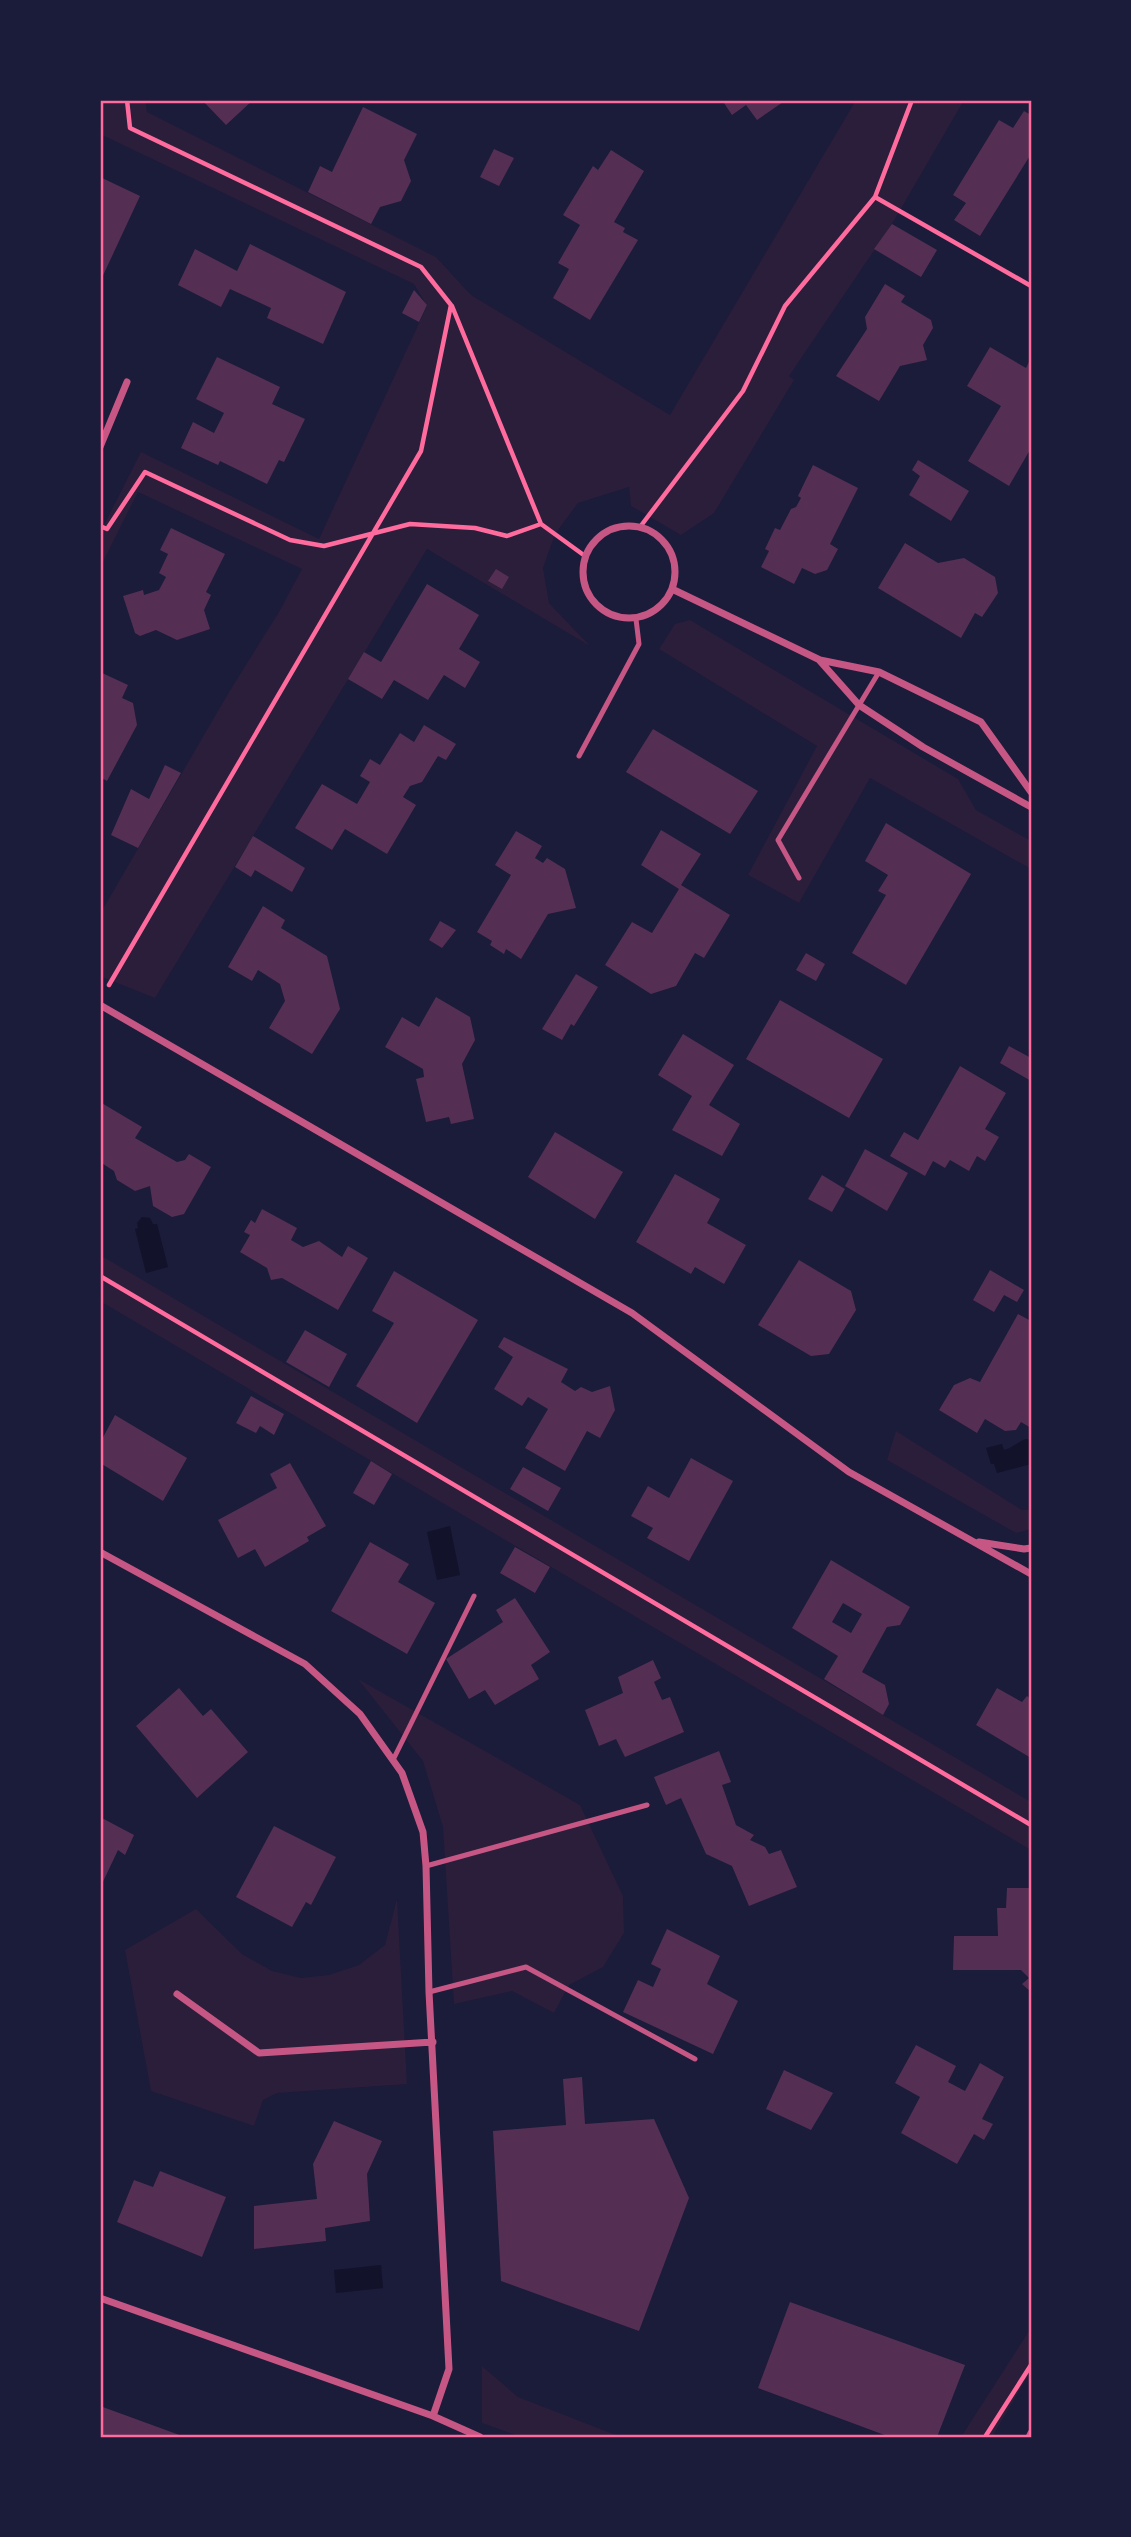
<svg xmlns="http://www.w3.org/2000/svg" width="1131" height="2537" font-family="'Archivo Narrow',sans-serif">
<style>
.green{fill:#2a1e3b}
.water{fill:#12122b}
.building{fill:#542f53;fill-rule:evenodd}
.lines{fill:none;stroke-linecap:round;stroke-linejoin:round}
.path{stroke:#ff6b9d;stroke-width:4.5}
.service{stroke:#c65784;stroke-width:5}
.minor{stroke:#c65784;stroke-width:7}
.neatline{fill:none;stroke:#ff6b9d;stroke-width:2.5}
</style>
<rect width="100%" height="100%" fill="#1b1b3a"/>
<path class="green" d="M100,100H145L147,112L436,257L471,295L670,415L856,100H964L892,224L789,376L794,380L714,513L681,535L631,506L629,487L578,503L555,534L543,568L549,603L590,646L427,549L155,998L100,976V914L229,692L279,612L302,569L138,492L100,568V533L141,452L319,539L427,306L414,284L100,134Z
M690,620L958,779L976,810L1031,841V869L870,778L799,903L748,875L817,746L659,649L675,624Z
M100,1255L1031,1802V1850L100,1301Z
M896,1431L1022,1510H1031V1529L1016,1533L887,1460Z
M358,1679L580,1805L623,1896L624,1933L603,1967L569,1985L554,2013L512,1991L454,2004L443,1827L423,1761Z
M397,1899L407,2084L277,2093L263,2100L254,2126L151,2091L125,1950L196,1909L242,1954L272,1971L301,1978L329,1975L359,1965L385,1945Z
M1031,2328V2371L992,2437H961Z
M482,2366L518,2397L621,2437H521L482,2423Z"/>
<path class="water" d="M142,1217L150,1218L153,1224H157L168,1267L146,1273L135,1229L138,1228L137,1223Z
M1026,1439L1031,1440V1464L997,1473L994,1464H991L986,1448L1002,1444L1004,1450C1013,1448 1017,1442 1026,1439Z
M450,1526L460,1575L437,1580L427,1532Z
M381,2265L383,2288L336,2293L334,2270Z"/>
<path class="building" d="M202,100H253L226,125Z
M722,100H786L757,120L746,105L732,115Z
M363,107L417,134L404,160L411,181L401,201L380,207L371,224L308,192L320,166L332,172Z
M1024,111L1031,115V154L980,236L954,220L966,203L953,195L999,120L1013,128Z
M494,149L514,158L499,186L480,177Z
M611,150L644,171L614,222L625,228L623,232L638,240L590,320L553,298L569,269L558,263L580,225L563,215L593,166L598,170Z
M100,177L140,196L100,282Z
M892,224L937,250L921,277L874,249Z
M250,244L346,292L323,344L267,318L271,308L230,289L221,307L178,285L195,249L237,271Z
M885,284L905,296L901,302L931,320L933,328L923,345L927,360L900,366L879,401L836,376L867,329L865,317Z
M414,290L427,305L419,322L402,313Z
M990,347L1026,368L1031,358V448L1009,486L968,461L1001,406L967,386Z
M217,357L280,387L272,404L305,419L284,462L279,460L267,484L220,461L218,465L181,448L193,422L214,433L224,413L196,399Z
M918,460L969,491L951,521L909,495L920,476L912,470Z
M813,465L858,488L830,544L838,549L827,570L815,574L802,568L794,584L761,567L769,551L765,549L775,528L780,530L791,509L796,507L801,498L798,496Z
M171,528L225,554L206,592L211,595L204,610L210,629L177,640L156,630L140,636L135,633L123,596L143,590L144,595L159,590L166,577L159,573L168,554L160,550Z
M905,543L938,563L964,558L995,577L998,593L982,617L975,613L961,638L878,588Z
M496,569L509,577L502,589L488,581Z
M427,584L479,615L459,649L480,662L465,688L444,675L428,700L394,680L382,699L348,679L364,652L381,662Z
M100,672L128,685L122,698L133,703L137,725L107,781L100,777Z
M424,725L456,744L446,760L438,756L422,782L410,786L403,797L416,805L387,854L345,829L332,850L295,828L322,784L357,804L370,782L360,776L370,759L380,765L400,733L414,742Z
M653,729L758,791L730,834L626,772Z
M165,765L181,773L138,848L111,835L131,789L149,799Z
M886,823L971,874L906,985L852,953L886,895L878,891L888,875L865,861Z
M661,830L701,854L681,885L730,915L704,958L695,953L676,986L651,994L605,965L632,922L652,933L679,889L641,865Z
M516,831L542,846L535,858L543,863L547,858L565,869L576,908L548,914L521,959L506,949L504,954L490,945L492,941L477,932L511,875L495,865Z
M253,836L305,868L292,892L255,870L251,877L235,867Z
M263,906L285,920L281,928L327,956L340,1009L312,1054L269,1028L285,1001L280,984L258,970L252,981L228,967Z
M440,921L456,930L442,948L429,940Z
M806,953L825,964L816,981L796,970Z
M576,974L598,987L574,1026L571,1024L562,1040L542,1029Z
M436,997L470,1017L475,1040L462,1064L474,1119L451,1124L449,1117L426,1122L416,1079L424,1077L423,1069L385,1047L402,1017L419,1027Z
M780,1000L883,1059L849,1118L746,1059Z
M683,1034L734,1065L709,1105L740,1124L722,1156L672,1130L692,1096L658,1075Z
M1009,1046L1031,1058V1081L1000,1063Z
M960,1066L1006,1093L985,1129L999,1137L985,1161L977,1156L969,1171L950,1160L945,1168L933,1161L925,1176L890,1156L904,1132L918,1140Z
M100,1102L142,1127L135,1138L177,1162L185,1160L189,1154L211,1167L184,1214L172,1217L153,1206L150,1186L135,1191L117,1180L114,1171L100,1162Z
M555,1132L623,1172L595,1219L528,1177Z
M865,1149L908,1173L887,1211L845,1186Z
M675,1174L720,1199L707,1223L746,1245L724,1284L695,1267L691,1274L636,1242Z
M822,1175L845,1189L832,1212L808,1199Z
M262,1209L297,1228L291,1240L303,1247L319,1241L342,1257L348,1246L368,1258L338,1310L282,1278L271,1280L267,1268L240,1252L250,1235L244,1232L251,1220L255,1223Z
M799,1260L851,1291L856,1310L829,1354L811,1356L758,1325Z
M990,1270L1024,1290L1017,1302L1004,1295L994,1312L973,1300Z
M394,1271L478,1320L417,1423L356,1386L394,1323L372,1311Z
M1018,1314L1031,1321V1428L1021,1422L1016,1430L1005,1431L985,1419L977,1433L939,1410L954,1385L970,1378L980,1382Z
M305,1330L347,1354L329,1387L286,1362Z
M504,1337L568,1369L561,1382L575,1391L581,1387L592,1392L610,1386L615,1410L600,1438L587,1431L565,1471L525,1448L548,1409L528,1397L522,1406L494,1389L513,1357L498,1347Z
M251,1396L284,1414L274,1435L260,1426L256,1433L236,1423Z
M115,1415L187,1458L163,1501L100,1463V1443Z
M691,1458L733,1481L689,1561L647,1538L653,1528L631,1516L648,1486L669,1498Z
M371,1461L392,1474L374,1505L353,1493Z
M290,1463L326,1526L307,1537L309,1541L265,1567L255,1549L238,1558L218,1520L277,1488L270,1474Z
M523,1467L561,1488L548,1511L510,1489Z
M370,1542L409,1564L398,1582L435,1603L407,1654L331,1611Z
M515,1547L550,1567L535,1593L500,1573Z
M831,1560L910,1607L900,1625L887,1627L862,1672L885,1685L889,1704L883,1715L824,1679L838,1656L792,1628ZM843,1603L862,1614L851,1633L832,1622Z
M515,1598L550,1652L531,1665L539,1679L495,1705L485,1690L469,1699L446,1659L503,1622L496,1610Z
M653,1660L661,1678L654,1682L662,1700L670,1697L684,1732L625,1757L616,1739L599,1746L585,1710L623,1693L618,1677Z
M179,1688L203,1716L211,1709L248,1752L197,1798L136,1726Z
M997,1688L1022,1702L1027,1696L1031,1699V1758L976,1725Z
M719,1751L731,1782L722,1785L736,1825L754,1835L750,1840L765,1847L769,1854L781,1850L797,1887L749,1906L732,1866L706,1854L681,1798L666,1805L654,1777Z
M100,1817L134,1835L125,1855L118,1850L100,1888Z
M274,1826L336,1857L311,1905L306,1902L292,1927L236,1897Z
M1007,1888H1031V1992L1022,1984L1029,1978L1021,1970H953L954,1936H998L997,1908H1006Z
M667,1929L720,1956L707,1984L738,2001L713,2054L623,2012L638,1980L653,1987L661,1969L651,1964Z
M916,2045L956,2066L948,2082L965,2091L980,2063L1004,2077L982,2119L993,2124L984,2140L974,2134L957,2164L901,2133L920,2097L895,2083Z
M784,2070L833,2093L811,2130L766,2109Z
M582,2077L585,2124L654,2119L689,2198L639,2331L501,2281L493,2131L566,2125L563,2079Z
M334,2121L382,2141L367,2174L370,2221L325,2228L326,2241L254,2249V2206L317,2199L313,2164Z
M160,2171L226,2197L202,2257L117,2222L134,2180L153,2187Z
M790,2302L965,2365L937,2437H890L758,2388Z
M100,2406L185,2437H100Z"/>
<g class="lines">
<path class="path" d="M875,197L1031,286
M452,306L541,524L585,556
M100,526L107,529L145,472L290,540L324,546L410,524L475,528L507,536L541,524
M640,527L743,391L785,306L875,197L912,100
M109,985L421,451L451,305L421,267L130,128L127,100
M100,1276L1031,1825
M985,2437L1031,2365"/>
<path class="service" d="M579,756L639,644L636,619
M799,878L778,840L879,672
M393,1760L474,1596
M426,1866L647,1805
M429,1992L526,1967L695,2059"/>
<path class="minor" d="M100,447L127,382
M583 572a46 46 0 1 1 92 0a46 46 0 1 1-92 0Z
M672,589L820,660L879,672L981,722L1031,792
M820,661L859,705L923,747L1031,807
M100,1005L632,1313L849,1472L1031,1574
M979,1542L1024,1549L1031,1548
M100,1552L305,1664L360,1714L402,1773L423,1832L426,1866L429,1992L449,2369L433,2416
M177,1994L259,2053L433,2042
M100,2298L433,2416L480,2437
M1029,2437L1031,2433"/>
</g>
<rect width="1131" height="2537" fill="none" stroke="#1b1b3a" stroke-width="203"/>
<rect x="102" y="102" width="928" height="2334" class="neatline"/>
</svg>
